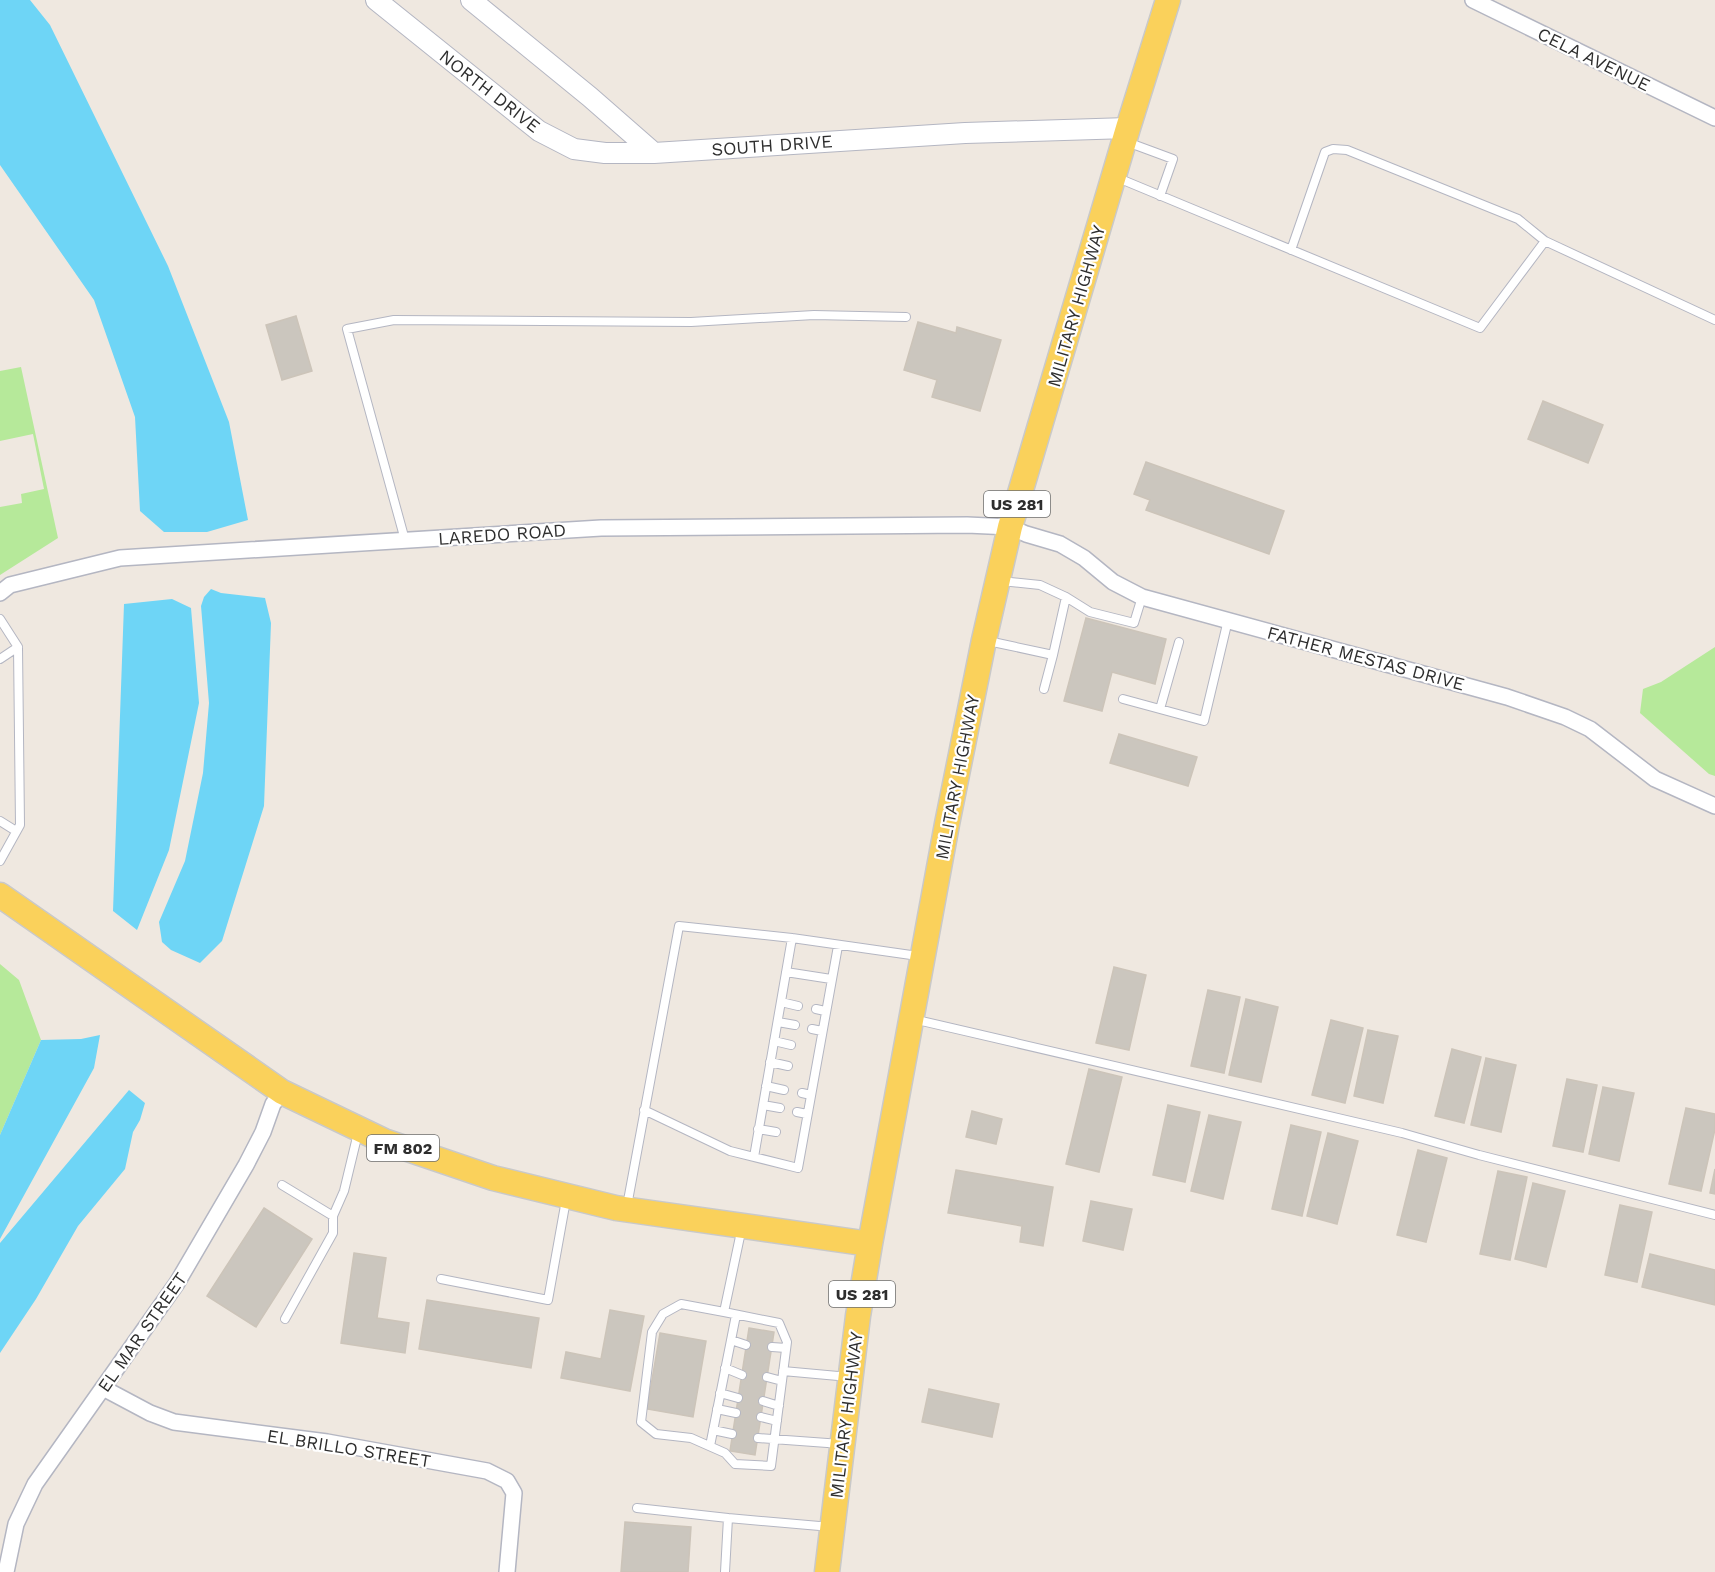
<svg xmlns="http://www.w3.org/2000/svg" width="1715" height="1572" font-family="'Work Sans',sans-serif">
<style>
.green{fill:#b6e99a}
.water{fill:#6ed5f6}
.building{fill:#cbc6be;stroke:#ccc4b9;stroke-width:1.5}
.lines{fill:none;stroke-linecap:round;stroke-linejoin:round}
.service-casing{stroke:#b4b6c2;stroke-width:10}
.minor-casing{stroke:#b4b6c2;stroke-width:18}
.tertiary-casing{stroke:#b4b6c2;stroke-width:22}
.primary-casing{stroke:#c9c9c9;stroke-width:27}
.service{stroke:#fff;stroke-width:8}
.minor{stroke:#fff;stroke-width:15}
.tertiary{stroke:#fff;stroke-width:20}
.primary{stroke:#fad15b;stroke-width:24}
.labels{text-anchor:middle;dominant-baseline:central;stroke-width:4.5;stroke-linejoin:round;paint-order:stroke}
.shield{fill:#fff;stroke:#6d6d6d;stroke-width:1.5}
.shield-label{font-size:16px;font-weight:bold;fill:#2e2e2e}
.street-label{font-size:18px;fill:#2e2e2e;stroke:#fff}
</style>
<rect width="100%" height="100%" fill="#efe8e0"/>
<path class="green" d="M21,367L58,538L0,575V507L22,503L21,494L44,489L33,434L0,441V371Z
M1715,647V776L1709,774L1640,713L1643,689L1661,682Z
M0,964L19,980L41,1040L0,1135Z"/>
<path class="water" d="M0,0H30L50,25L168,266L229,422L248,520L207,532H164L140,511L135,417L94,300L0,165Z
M211,589L221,593L265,598L271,623L264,806L222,941L200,963L171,950L162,942L159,922L185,861L203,773L209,703L201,606L204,597Z
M172,599L191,608L199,703L169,850L137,930L113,911L124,604Z
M100,1035L94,1068L0,1239V1135L41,1040L81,1039Z
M129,1090L145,1103L140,1120L133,1132L125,1169L78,1226L36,1299L0,1353V1243Z"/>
<path class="building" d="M296,316L312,371L282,380L266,325Z
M918,322L956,333L957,327L1001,340L980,411L932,397L937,380L904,370Z
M1543,401L1603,425L1588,463L1528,439Z
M1146,462L1284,511L1269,554L1146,510L1150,500L1134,494Z
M1086,618L1166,639L1155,684L1112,672L1102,711L1064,701Z
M1119,734L1197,757L1188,786L1110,763Z
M1114,967L1146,975L1129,1050L1096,1043Z
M1208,990L1240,997L1224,1073L1191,1066Z
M1246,999L1278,1007L1261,1082L1229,1075Z
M1331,1020L1363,1028L1345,1103L1312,1095Z
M1368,1030L1398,1036L1383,1103L1354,1096Z
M1452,1049L1481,1057L1464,1123L1435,1116Z
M1486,1058L1516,1065L1501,1132L1471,1125Z
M1089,1069L1122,1077L1099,1172L1066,1164Z
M1567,1079L1597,1085L1583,1152L1553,1146Z
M1603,1087L1634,1093L1619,1161L1589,1154Z
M1168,1105L1200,1112L1185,1182L1153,1175Z
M1686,1108L1715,1114V1129L1701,1191L1669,1184Z
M972,1111L1002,1119L996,1144L966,1137Z
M1209,1115L1241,1122L1223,1199L1191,1191Z
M1291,1125L1321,1132L1302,1216L1272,1209Z
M1328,1133L1358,1141L1337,1224L1307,1216Z
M1418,1150L1447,1158L1426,1242L1397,1235Z
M1715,1169V1194L1710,1193Z
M956,1170L1053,1187L1043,1246L1020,1242L1022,1226L948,1213Z
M1498,1171L1527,1177L1510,1260L1480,1254Z
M1533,1183L1565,1191L1546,1267L1515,1259Z
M1091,1201L1132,1209L1123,1250L1083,1241Z
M1620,1205L1652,1212L1637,1282L1605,1275Z
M264,1208L312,1239L256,1327L207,1296Z
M354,1253L386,1258L377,1318L409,1323L405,1353L341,1343Z
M1650,1254L1715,1270V1305L1642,1287Z
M427,1300L539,1318L531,1368L419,1349Z
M610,1310L644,1316L630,1391L561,1378L566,1352L601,1359Z
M749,1328L774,1332L755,1455L730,1451Z
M660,1333L706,1341L693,1417L647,1409Z
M929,1389L999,1404L992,1437L922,1422Z
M625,1522L691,1527L688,1572H621Z"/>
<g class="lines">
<g class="service-casing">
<path id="service" d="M1127,142L1173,159L1160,196
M1118,178L1480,328L1545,241L1518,219L1347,150L1333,149L1325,152L1291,250
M1545,241L1715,320
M405,540L347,329L394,320L691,322L814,315L906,317
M1001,581L1040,585L1066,597
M0,619L18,647L20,825L0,861
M988,641L1053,655L1066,597L1090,612L1134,623L1142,597
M0,659L18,647
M1044,689L1053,655
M1123,699L1204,721L1228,620
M1160,709L1179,642
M0,821L16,831
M786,972L831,979
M781,1002L798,1006
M816,1009L825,1011
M913,1019L1402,1133L1479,1155L1715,1215
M778,1022L795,1025
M812,1029L822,1031
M774,1041L791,1045
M770,1062L788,1066
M766,1086L784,1090
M802,1093L811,1095
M763,1105L780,1108
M644,1110L730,1151L798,1168L838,946
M797,1112L807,1114
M758,1129L776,1132
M754,1157L792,938
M282,1185L333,1216
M627,1206L679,926L792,938L918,956
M441,1279L548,1300L566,1200
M724,1312L779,1323L787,1342L771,1466L735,1464L725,1453L691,1438L656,1434L641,1422L652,1332L663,1314L681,1304L724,1312L742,1227
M285,1319L333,1233V1216L344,1191L358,1133
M731,1340L746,1345
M772,1347L786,1348
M725,1368L742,1375
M783,1371L849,1377
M767,1377L782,1381
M720,1393L738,1398
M763,1401L779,1406
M717,1409L736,1413
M761,1417L777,1421
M713,1430L732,1434
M758,1438L841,1444
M710,1446L736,1315
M637,1508L728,1518
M725,1572L728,1518L831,1527"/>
</g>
<g class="minor-casing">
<path id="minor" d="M1473,0L1715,118
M0,593L10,585L120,558L601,528L967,525L1010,527L1026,534L1060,544L1084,558L1113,582L1142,597L1507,697L1565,717L1590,729L1655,779L1715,806
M103,1388L150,1413L174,1422L327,1442L487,1471L507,1481L514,1493L507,1572
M6,1572L16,1524L35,1484L177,1283L246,1165L263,1132L273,1104L282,1092"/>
</g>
<g class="tertiary-casing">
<path id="tertiary" d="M376,0L539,131L574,149L605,153H654L965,133L1128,128
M471,0L590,97L654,153"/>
</g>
<g class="primary-casing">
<path id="primary" d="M0,895L282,1092L384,1141L493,1178L616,1208L870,1244
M827,1572L858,1316L870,1244L947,824L984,640L1010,527L1128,128L1168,0"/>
</g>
<use href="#service" class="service"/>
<use href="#minor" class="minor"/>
<use href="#tertiary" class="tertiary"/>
<use href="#primary" class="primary"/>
</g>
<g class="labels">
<g class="shield">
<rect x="984" y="491" width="66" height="26" rx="4.5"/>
<rect x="367" y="1135" width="72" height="26" rx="4.5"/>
<rect x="829" y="1281" width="66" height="26" rx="4.5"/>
</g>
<g class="shield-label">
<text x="1017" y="504">US 281</text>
<text x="403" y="1148">FM 802</text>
<text x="862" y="1294">US 281</text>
</g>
<g class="street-label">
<text transform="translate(1594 59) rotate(26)">CELA AVENUE</text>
<text transform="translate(490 91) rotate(38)">NORTH DRIVE</text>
<text transform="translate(772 145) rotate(-4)">SOUTH DRIVE</text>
<text transform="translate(1076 306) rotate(-74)">MILITARY HIGHWAY</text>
<text transform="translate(502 534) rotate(-4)">LAREDO ROAD</text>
<text transform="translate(1366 658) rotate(15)">FATHER MESTAS DRIVE</text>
<text transform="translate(957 777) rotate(-79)">MILITARY HIGHWAY</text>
<text transform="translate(142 1332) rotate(-55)">EL MAR STREET</text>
<text transform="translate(846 1415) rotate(-83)">MILITARY HIGHWAY</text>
<text transform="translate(349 1448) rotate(9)">EL BRILLO STREET</text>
</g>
</g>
</svg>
